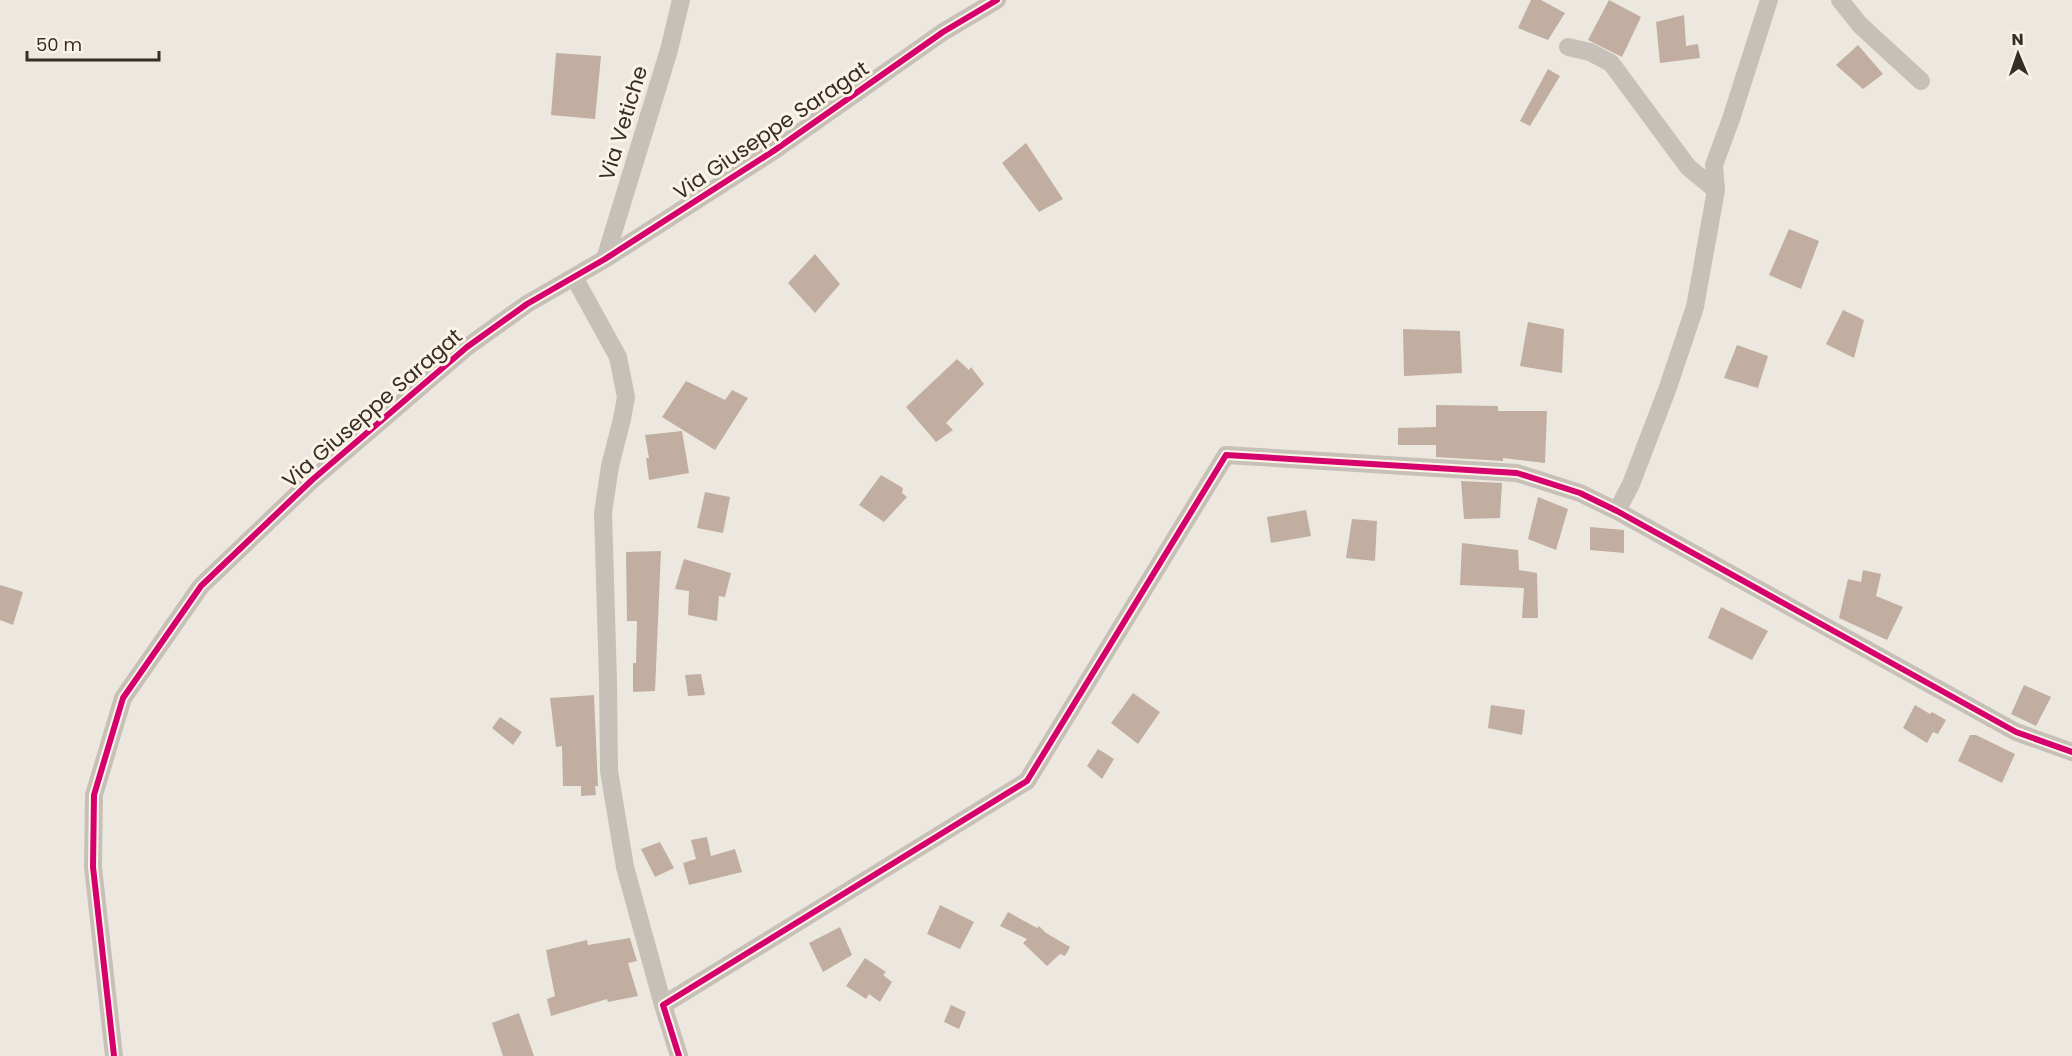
<svg xmlns="http://www.w3.org/2000/svg" width="2072" height="1056" font-family="Poppins,sans-serif">
<style>
.building{fill:#c1aea1}
.lines{fill:none;stroke-linecap:round;stroke-linejoin:round}
.minor{stroke:#c6c0b8;stroke-width:18}
.cycleway-casing{stroke:#faf3e6;stroke-width:10}
.cycleway{stroke:#d6006c;stroke-width:6}
.labels{text-anchor:middle;dominant-baseline:central;stroke-width:6;stroke-linejoin:round;paint-order:stroke}
.street-label{font-size:21px;fill:#362d27;stroke:#faf3e6}
</style>
<rect width="100%" height="100%" fill="#ece8e0"/>
<path class="building" d="M1531,0H1541L1565,13L1548,40L1518,28Z
M1609,0L1641,17L1622,57L1588,40Z
M1684,15L1686,46L1698,44L1700,58L1660,63L1656,22Z
M1858,45L1883,74L1863,89L1836,65Z
M556,53L601,56L595,119L551,115Z
M1548,69L1560,76L1530,126L1520,121Z
M1026,143L1063,199L1039,212L1002,163Z
M1789,229L1819,241L1801,289L1769,275Z
M815,254L840,284L815,313L788,283Z
M1843,310L1864,320L1854,358L1826,344Z
M1528,322L1564,329L1562,373L1520,366Z
M1403,329L1460,331L1462,373L1404,376Z
M1737,345L1768,356L1758,388L1724,378Z
M957,359L969,370L971,367L984,384L946,423L953,430L936,442L906,407Z
M686,381L725,400L732,390L748,398L715,450L662,417Z
M1436,405L1498,406V411H1547L1545,463L1503,458V461L1436,457V445H1398V428L1436,427Z
M682,431L689,473L649,480L646,458H649L645,435Z
M881,475L903,488L902,493L907,497L884,522L859,505Z
M1461,481L1502,483L1500,518L1464,519Z
M705,492L730,497L723,533L697,528Z
M1538,497L1568,509L1556,550L1528,539Z
M1306,510L1311,536L1271,543L1267,517Z
M1352,519L1377,521L1375,561L1346,558Z
M1590,527L1624,530V553L1590,550Z
M1462,543L1518,550L1519,570L1537,573L1538,618H1522L1524,588L1460,585Z
M661,551L655,691L633,692V663H636L637,621H627L626,552Z
M684,559L731,573L725,597L719,596L717,621L688,615L689,591L675,589Z
M1863,570L1881,574L1876,596L1903,607L1887,640L1839,618L1848,579L1861,582Z
M0,585L23,592L13,625L0,620Z
M1721,607L1768,631L1752,660L1708,638Z
M701,674L705,695L688,696L685,675Z
M2024,685L2051,697L2036,726L2011,714Z
M1133,693L1160,712L1138,744L1111,723Z
M594,695L598,786H595L596,795L581,796V786H563L562,746L556,747L550,698Z
M1491,705L1525,710L1522,735L1488,728Z
M1915,705L1930,714L1932,712L1946,720L1938,734L1933,732L1927,743L1903,728Z
M500,717L522,732L513,745L492,728Z
M1970,735H1976L2015,754L2002,783L1958,761Z
M1098,749L1114,759L1102,779L1087,766Z
M707,837L711,856L735,849L742,872L689,885L683,863L696,859L691,840Z
M660,842L674,868L655,877L641,849Z
M940,905L974,922L960,949L927,934Z
M1008,912L1037,928L1039,926L1046,933L1070,947L1065,956L1060,954L1047,966L1023,943L1027,939L1000,926Z
M840,927L852,955L823,972L809,943Z
M630,938L637,961L628,963L638,996L608,1002L607,999L551,1016L547,999L555,996L546,950L587,940L588,945Z
M865,958L886,972L883,975L892,982L880,1002L869,994L866,999L846,986Z
M951,1005L966,1012L959,1029L944,1022Z
M519,1013L534,1056H503L492,1023Z"/>
<g class="lines">
<path class="minor" d="M1840,0L1860,25L1921,81
M1568,47L1590,52L1611,63L1688,167L1716,190
M605,259L669,50L681,0
M574,277L618,357L626,397L622,419L610,466L603,513L608,681L609,771L625,867L663,1005
M1617,511L1631,484L1667,390L1695,307L1716,190L1714,165L1731,119L1769,0
M114,1056L93,867L94,795L123,698L201,586L312,480L467,347L527,304L605,259L775,150L943,32L997,0
M679,1056L663,1005L1027,781L1226,455L1517,473L1580,493L1617,511L2016,732L2072,752"/>
<g class="cycleway-casing">
<path id="cycleway" d="M114,1056L93,867L94,795L123,698L201,586L312,480L467,347L527,304L605,259L775,150L943,32L997,0
M679,1056L663,1005L1027,781L1226,455L1517,473L1580,493L1617,511L2016,732L2072,752"/>
</g>
<use href="#cycleway" class="cycleway"/>
</g>
<g class="labels">
<g class="street-label">
<text transform="translate(623 123) rotate(-73)">Via Vetiche</text>
<text transform="translate(771 130) rotate(-34)">Via Giuseppe Saragat</text>
<text transform="translate(372 408) rotate(-41)">Via Giuseppe Saragat</text>
</g>
</g>
<g transform="translate(2018 54) rotate(358)" stroke="#faf3e6" stroke-width="4.5" paint-order="stroke">
<path d="M0-4.5L10 22L0 15L-10 22Z" fill="#362d27"/>
<text y="-9" font-size="16" font-weight="bold" text-anchor="middle" fill="#362d27">N</text>
</g>
<path d="M27 51v9h132v-9" fill="none" stroke="#362d27" stroke-width="3"/>
<text x="36" y="51" font-size="18" fill="#362d27" stroke="#faf3e6" stroke-width="4.5" paint-order="stroke">50 m</text>
</svg>
